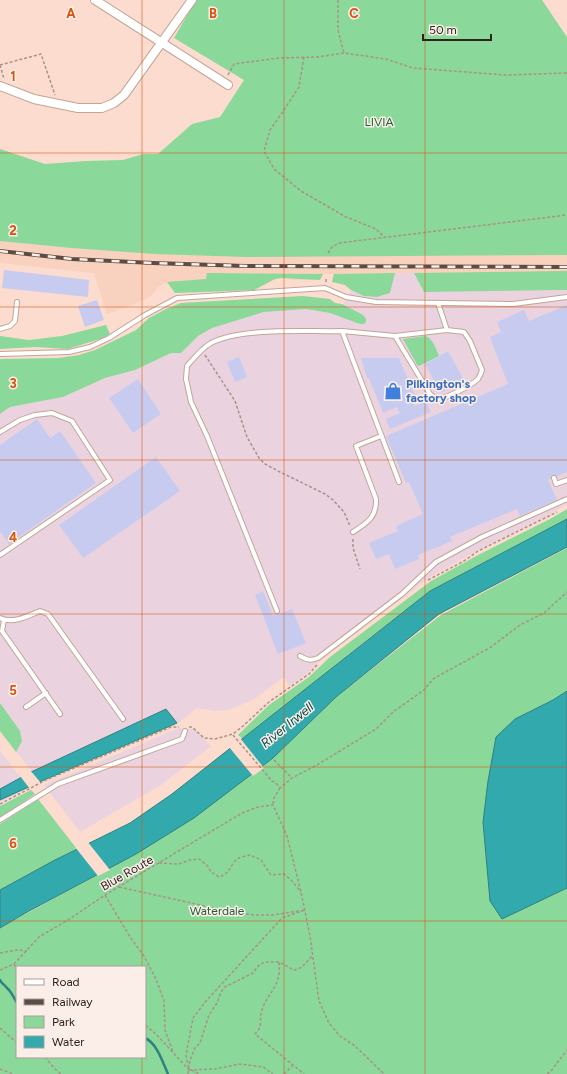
<svg xmlns="http://www.w3.org/2000/svg" width="567" height="1074" font-family="Figtree,sans-serif">
<style>
.built{fill:#f8d1bf}
.industrial{fill:#ead3de}
.green{fill:#8ad99a;fill-rule:evenodd}
.water{fill:#31a9ad;stroke:#308182}
.pier{fill:#fcdcce}
.lines{fill:none;stroke-linecap:round;stroke-linejoin:round}
.stream{stroke:#308182;stroke-width:2.5}
.building{fill:#c8cbf0}
.lane-casing{stroke:#c3a597;stroke-width:6}
.street-casing{stroke:#c3a597;stroke-width:10}
.path{stroke:#a99287;stroke-width:1.5;stroke-dasharray:3 2;stroke-linecap:butt}
.lane{stroke:#fff;stroke-width:4}
.street{stroke:#fff;stroke-width:8}
.rail-casing{stroke:#5b4c44;stroke-width:4}
.rail{stroke:#fbeee8;stroke-width:2.5;stroke-dasharray:8;stroke-linecap:butt}
.grid{fill:none;stroke:#d5540e;stroke-width:1;stroke-opacity:0.55}
.labels{text-anchor:middle;dominant-baseline:central;stroke-width:3;stroke-linejoin:round;paint-order:stroke}
.park-label{font-size:12px;fill:#225e32;stroke:#fbeee8}
.shop-label{font-size:12px;font-weight:bold;fill:#366cbe;stroke:#fbeee8;text-anchor:start}
.street-label{font-size:12px;fill:#2e231d;stroke:#fbeee8}
.water-label{font-size:13px;font-style:italic;fill:#004a4c;stroke:#fbeee8}
.grid-label{font-size:13px;text-anchor:middle;font-weight:bold;fill:#d5540e;stroke:#fbeee8;stroke-width:3;stroke-linejoin:round;paint-order:stroke}
</style>
<rect width="100%" height="100%" fill="#fcdcce"/>
<path class="built" d="M0,233L567,238V290L424,292L414,273H395L351,290L345,285L332,282L333,274H323L320,280H293L286,278L275,279L254,290L175,293L167,282L158,287L151,296L144,300L107,314L94,273L0,263Z"/>
<path class="industrial" d="M395,273H414L424,292L567,290V504L545,517L478,550L430,577L327,654L308,673L289,686L284,677L253,700L228,710L215,711L197,708L178,723L40,782L0,731V414L10,407L63,397L105,378L135,370L171,353H181L198,336L212,328L264,312L306,309L330,313L337,316L351,290L357,293L371,297H377L390,293Z
M179,728L194,729L211,746L161,785L80,832L44,785Z
M0,751L29,788L0,802Z"/>
<path class="green" d="M196,0H542L567,37V255L246,257L154,254L72,248L0,241V149L45,164L86,161L123,160L143,154H158L192,124L220,117L244,80L174,38Z
M567,271V290L424,292L414,273Z
M207,273L323,274L320,280L281,278L275,279L254,290L175,293L167,282L206,279Z
M395,273L390,293L377,297L364,296L351,290L345,285L332,282L334,274Z
M303,296L330,299L335,303L342,304L363,315L366,319V322L364,324H360L330,313L306,309L264,312L212,328L198,336L181,353H171L135,370L105,378L63,397L10,407L0,414V359L59,358L79,355L95,350L136,330L149,318L166,309L181,303Z
M106,325L110,334L103,338L68,349L35,347L0,349V336L29,340L62,336Z
M426,336C433,339 436,349 439,356L419,366L417,365L403,339Z
M567,509V519L430,591L363,643L252,732L243,739L238,735L269,705L309,677L330,657L431,581L480,554L550,519Z
M567,548V691L553,700L502,919L567,888V1074H0V928L109,868L273,758L336,697L441,615ZM17,967H145V1057H17Z
M0,703L20,731L22,741L16,752L0,731Z
M31,790L35,794L0,818V806Z
M38,799L77,849L53,861L0,890V824Z"/>
<path class="water" d="M567,519V547L439,614L336,697L273,758L194,818L136,854L29,911L0,928V890L53,861L130,823L172,794L430,591Z
M567,691V888L502,919L490,901L483,822L488,781L496,737L515,719L553,700Z
M166,709L177,723L44,780L0,800V789L31,772Z"/>
<path class="pier" d="M240,738L264,768L253,776L229,747Z
M30,770L41,783L30,789L20,776Z
M87,841L110,870L98,876L75,847Z"/>
<g class="lines">
<path class="stream" d="M0,980C2,984 4,984 7,988C11,991 14,998 17,1003
M145,1038C157,1043 163,1063 168,1074"/>
</g>
<path class="building" d="M4,270L89,280L88,297L2,288Z
M97,300L104,320L85,327L78,306Z
M567,305V472L548,480L557,500L520,516L517,509L450,537L452,541L418,555L419,559L395,569L389,554L376,559L369,543L398,531L396,526L423,514L409,482L406,483L386,436L508,384L490,337L501,332L497,322L524,310L529,321Z
M448,351L464,380L441,393L425,364Z
M239,357L247,377L235,382L227,362Z
M361,358H399L416,398L412,401L415,406L426,401L431,412L390,429L386,419L400,413L397,407L383,413L369,378H367Z
M138,379L161,414L133,433L109,398Z
M37,419L50,438L60,431L96,483L9,544L0,531V445Z
M156,457L180,491L83,558L59,525Z
M263,591L273,616L292,609L306,643L278,654L255,595Z"/>
<g class="lines">
<g class="lane-casing">
<path id="lane" d="M0,329L10,326L15,321L17,302
M395,336L430,394L436,399C444,400 472,385 478,379C480,376 481,374 482,370L470,341L464,332L447,330L438,303
M0,354L69,352L90,347L109,338L145,315L177,298L325,288L346,297L376,302L513,304L567,297
M0,432L20,420L35,415L52,413L72,421L110,480L0,555
M554,478L556,484L567,480
M399,482L342,331L395,336L447,330
M353,532C367,523 377,517 376,499L356,446L381,436
M277,611L207,436L191,402L186,379L187,366C194,358 202,348 211,343C242,327 306,332 342,331
M0,618C13,624 28,616 40,611L48,614L123,719
M4,620L2,631L60,714
M300,656C307,660 310,661 318,658L402,594L436,562L482,537L567,499
M26,707L46,693
M0,820L58,784L182,739L185,731"/>
</g>
<g class="street-casing">
<path id="street" d="M95,0L228,85
M0,86L34,99L78,108H102L114,103L124,95L192,0"/>
</g>
<path class="path" d="M338,0V30L344,53
M304,57L299,87L282,113L270,130L264,151L274,169L301,191L346,217L376,229L385,238
M0,65L41,54L55,95
M0,65L4,79
M228,75L234,64L279,58L318,57L344,53L386,59L413,68L505,75L567,73
M328,253L332,247L339,243L567,215
M326,282V277
M205,355L235,401L247,437L259,458L265,464L280,472L325,494L333,500L344,512L350,526
M353,539V548L360,569
M428,580L464,561L478,551L557,512
M189,727H192L204,738L215,739L233,734L243,726L269,702L309,674L317,665
M233,735L272,781L275,782L280,788L292,778L317,765L376,729L393,712L424,690L433,679L491,647L520,625L544,613L567,592
M274,760L292,778
M0,804L46,780L171,727H179
M273,804L274,798L280,788
M159,863L179,864L190,860L199,859L207,865L211,872L219,877C232,872 229,866 237,859C240,857 246,856 250,855L261,860L271,875L284,874L291,880L301,892
M119,887L232,912L254,915H272L305,910L282,918L206,1001L193,1018L186,1055L189,1070L156,1034L145,1025
M105,895L130,937L144,956L156,979L164,1001L165,1030L173,1052
M0,953L17,950L27,951
M279,962C282,989 265,993 261,1014C260,1018 261,1023 260,1026C260,1029 256,1032 255,1034L304,1074
M14,964L17,970
M0,970L14,964L39,937L68,920L105,895L242,813L258,807L273,805L287,836L301,892L310,936L319,1001L329,1023L340,1036L355,1046L384,1074
M0,1028L17,1043
M45,1057L54,1068L61,1074
M0,1069L13,1074
M189,1070L215,1069L240,1064L263,1067L273,1074
M191,1070L200,1074
M188,1074L190,1060L195,1048L200,1043L209,1015L217,1003L221,992L225,987L253,973L259,965L265,962H279L294,970L298,969L302,967L313,955
M284,1074L293,1065
M547,1074L551,1071L567,1050"/>
<use href="#lane" class="lane"/>
<use href="#street" class="street"/>
<g class="rail-casing">
<path id="rail" d="M0,251L72,259L153,263L245,266L567,267"/>
</g>
<use href="#rail" class="rail"/>
</g>
<path class="grid" d="M142,0V967M284,0V1074M425,0V1074M0,153H567M0,307H567M0,460H567M0,614H567M0,767H567M0,921H567M142,1057V1074"/>
<defs>
<g id="shop-bare" transform="scale(1.38)"><path d="M-5-2.5h2.3a2.7 3.5 0 0 1 5.4 0H5L5.5 6h-11ZM-1.5-2.5h3a1.5 2.3 0 0 0-3 0Z" fill="#3f7fe0" stroke="#fbeee8" stroke-width="2.5" paint-order="stroke"/></g>
</defs>
<g fill-rule="evenodd">
<use href="#shop-bare" x="393" y="391"/>
</g>
<g class="labels">
<g class="park-label">
<text x="379" y="122">LIVIA</text>
<text x="217" y="911">Waterdale</text>
</g>
<g class="shop-label">
<text x="406" y="384">Pilkington's<tspan x="406" dy="14">factory shop</tspan></text>
</g>
<g class="street-label">
<text transform="translate(127 873) rotate(-30)">Blue Route</text>
</g>
<g class="water-label">
<text transform="translate(287 725) rotate(-39)">River Irwell</text>
</g>
</g>
<g class="grid-label">
<text x="71" y="18">A</text>
<text x="213" y="18">B</text>
<text x="354" y="18">C</text>
<text x="13" y="81">1</text>
<text x="13" y="235">2</text>
<text x="13" y="388">3</text>
<text x="13" y="542">4</text>
<text x="13" y="695">5</text>
<text x="13" y="848">6</text>
</g>
<rect x="16" y="966" width="130" height="92" fill="#fbeee8" stroke="#a99d97"/>
<rect x="24" y="979" width="20" height="6" fill="#ffffff" stroke="#a99d97"/>
<text x="52" y="986" font-size="12" fill="#2e231d">Road</text>
<rect x="24" y="999" width="20" height="6" fill="#5b4c44" stroke="#a99d97"/>
<text x="52" y="1006" font-size="12" fill="#2e231d">Railway</text>
<rect x="24" y="1016" width="20" height="12" fill="#8ad99a" stroke="#a99d97"/>
<text x="52" y="1026" font-size="12" fill="#2e231d">Park</text>
<rect x="24" y="1036" width="20" height="12" fill="#31a9ad" stroke="#a99d97"/>
<text x="52" y="1046" font-size="12" fill="#2e231d">Water</text>
<path d="M423 34v6h68v-6" fill="none" stroke="#2e231d" stroke-width="2"/>
<text x="429" y="34" font-size="12" fill="#2e231d" stroke="#fbeee8" stroke-width="3" paint-order="stroke">50 m</text>
</svg>
